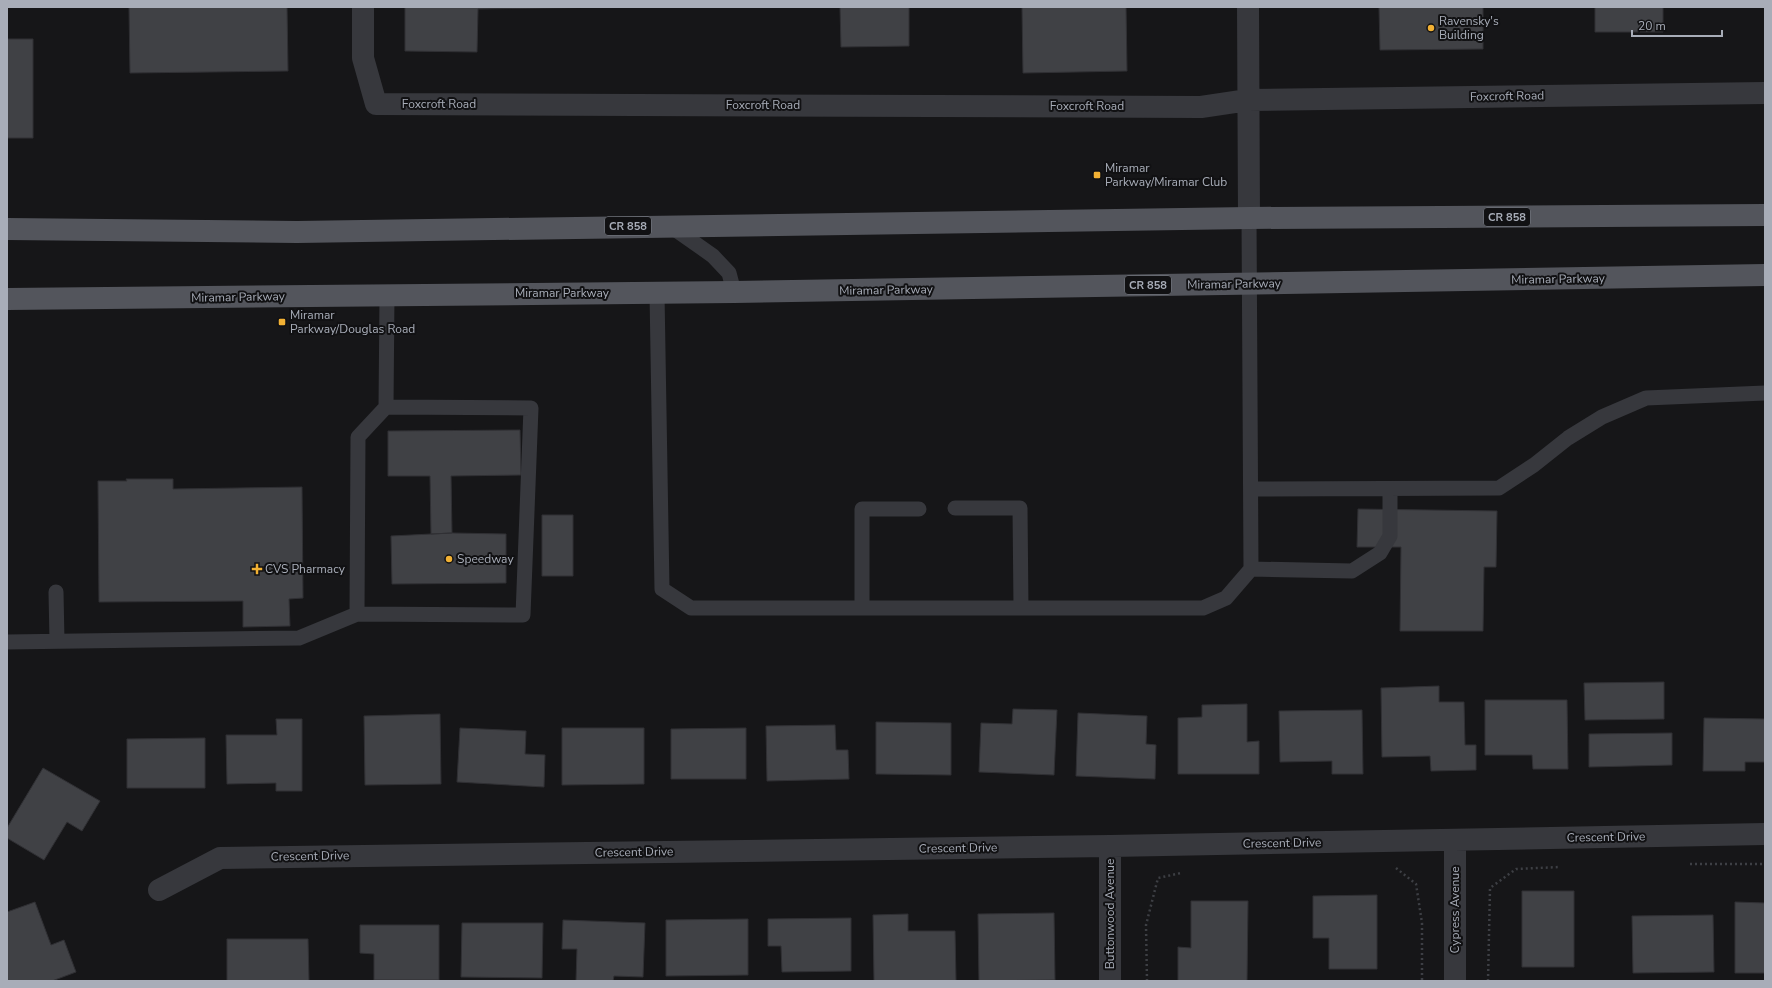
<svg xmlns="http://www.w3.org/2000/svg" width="1772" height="988" font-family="'Nunito Sans',sans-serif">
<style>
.building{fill:#404145;stroke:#303034}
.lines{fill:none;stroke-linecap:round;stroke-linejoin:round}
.path{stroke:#3d3f44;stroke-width:2.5;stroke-dasharray:2 3;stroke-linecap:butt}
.lane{stroke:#37383d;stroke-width:15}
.street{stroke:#37383d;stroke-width:22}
.primary{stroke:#53555c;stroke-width:22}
.poi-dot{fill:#f2b134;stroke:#111113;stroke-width:1.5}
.labels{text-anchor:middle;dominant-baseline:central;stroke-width:4;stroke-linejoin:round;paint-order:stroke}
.shield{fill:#111113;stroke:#7b7e86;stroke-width:1}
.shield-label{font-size:11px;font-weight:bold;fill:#a8adb8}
.poi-label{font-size:12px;fill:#a8adb8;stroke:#111113;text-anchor:start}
.street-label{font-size:12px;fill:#a8adb8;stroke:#111113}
</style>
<rect width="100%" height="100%" fill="#161618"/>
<path class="building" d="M129,7H287L288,71L130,73Z
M405,7H616L478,9L477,52L405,51Z
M840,7H909V46L841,47Z
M1022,7H1126L1127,71L1023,73Z
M1379,7H1483V49L1380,50Z
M1595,7H1663V32H1595Z
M7,39H33V138H7Z
M520,430L521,475L451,476L452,533L431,534L430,476H388V431Z
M126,479H173V489L302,487L303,598L289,599L290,626L243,627V601L99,602L98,481H127Z
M1358,509L1497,511L1496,567H1484L1483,631H1400L1401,547H1357Z
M542,515H573V576H542Z
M452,533L506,534V583L392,584L391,536Z
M1664,682V719L1585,720L1584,683Z
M1439,686V702H1464L1465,745H1476V770L1431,771L1430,756L1382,757L1381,688Z
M1485,700H1567L1568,769H1533L1532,755H1485Z
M1247,704V742L1259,741V774H1178V718L1202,717V705Z
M1013,709L1057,710L1054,775L979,772L981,723L1012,724Z
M1362,710L1363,774H1332V761L1280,762L1279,711Z
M1078,713L1147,716L1146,744L1156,745L1155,779L1076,776Z
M440,714L441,784L365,785L364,716Z
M1704,718L1765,719V762H1745V771H1703Z
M276,719H302V791H276V783L227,784L226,735H277Z
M876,722L951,723V775L876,774Z
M835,725L836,750H848L849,779L767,781L766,726Z
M460,728L526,731L525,754L545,755L544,787L457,782Z
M562,728H644V784L562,785Z
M746,728V779H671V729Z
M1672,733V765L1589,767V734Z
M205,738V788H127V739Z
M43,768L100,801L82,831L67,822L44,860L7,838V828Z
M1522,891H1574V967H1522Z
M1377,895V969H1329V938H1313V896Z
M1191,901H1248L1247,981H1178V947L1191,948Z
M35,902L51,945L64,940L76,972L52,981H7V912Z
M1735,902L1765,903V973H1735Z
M1054,913L1055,980L979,981L978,914Z
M908,914V931H955L956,981H874L873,915Z
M1713,915L1714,972L1633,973L1632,916Z
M851,918V971L782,972L781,946H768V919Z
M748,919V975L666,976V920Z
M563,920L645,923L643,977L614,976L613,981H576L577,949H562Z
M462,923H543L542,978L461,977Z
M360,925H439V980H374V954L360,953Z
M227,939H308L309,981H227Z"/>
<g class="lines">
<path class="path" d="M1690,864H1765
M1396,868L1416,884L1422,923V981
M1147,981L1146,925L1158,878L1181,873
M1488,981L1490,888L1516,869L1560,867"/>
<path class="lane" d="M1249,218L1251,569L1352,571L1380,553L1390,536V489
M669,225L713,256L729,273L734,292
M657,293L662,589L691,608H1203L1226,598L1251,569
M1251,489L1499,488L1534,465L1568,438L1602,417L1646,398L1765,393
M955,508H1020L1021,608
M56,592L57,641
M862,608V509H919
M357,614L523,615L531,408L386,407
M7,642L299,638L357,614L358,437L386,407L387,295"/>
<path class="street" d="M363,7V58L376,104L1201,107L1248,100L1765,93
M1248,7L1249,218
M159,890L220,858L1110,846L1765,834
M1110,981V846
M1455,981V840"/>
<path class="primary" d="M7,229L297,232L1249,218L1765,215
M7,299L734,292L1765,275"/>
</g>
<g class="poi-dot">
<circle cx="1431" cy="28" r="4"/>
<rect x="1093" y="171" width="8" height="8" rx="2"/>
<rect x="278" y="318" width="8" height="8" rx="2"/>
<circle cx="449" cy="559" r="4"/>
<path d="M255 563h4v4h4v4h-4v4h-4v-4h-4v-4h4z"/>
</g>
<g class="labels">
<g class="shield">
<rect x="1484" y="208" width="46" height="18" rx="3"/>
<rect x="605" y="217" width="46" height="18" rx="3"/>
<rect x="1125" y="276" width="46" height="18" rx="3"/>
</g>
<g class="shield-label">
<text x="1507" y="217">CR 858</text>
<text x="628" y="226">CR 858</text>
<text x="1148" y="285">CR 858</text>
</g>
<g class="poi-label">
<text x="1439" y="21">Ravensky's<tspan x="1439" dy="14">Building</tspan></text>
<text x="1105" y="168">Miramar<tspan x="1105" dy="14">Parkway/Miramar Club</tspan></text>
<text x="290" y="315">Miramar<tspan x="290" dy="14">Parkway/Douglas Road</tspan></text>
<text x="457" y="559">Speedway</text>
<text x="265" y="569">CVS Pharmacy</text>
</g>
<g class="street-label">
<text transform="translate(1507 96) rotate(-1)">Foxcroft Road</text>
<text x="439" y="104">Foxcroft Road</text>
<text x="763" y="105">Foxcroft Road</text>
<text x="1087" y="106">Foxcroft Road</text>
<text transform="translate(1558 279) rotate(-1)">Miramar Parkway</text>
<text transform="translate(1234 284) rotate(-1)">Miramar Parkway</text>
<text transform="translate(886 290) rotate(-1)">Miramar Parkway</text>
<text x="562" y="293">Miramar Parkway</text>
<text transform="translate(238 297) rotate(-1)">Miramar Parkway</text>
<text transform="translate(1606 837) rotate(-1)">Crescent Drive</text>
<text transform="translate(1282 843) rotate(-1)">Crescent Drive</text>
<text transform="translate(958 848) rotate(-1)">Crescent Drive</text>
<text transform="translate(634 852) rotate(-1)">Crescent Drive</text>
<text transform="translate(310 856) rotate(-1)">Crescent Drive</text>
<text transform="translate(1455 910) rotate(-90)">Cypress Avenue</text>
<text transform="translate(1110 914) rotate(-90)">Buttonwood Avenue</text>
</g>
</g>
<rect width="1772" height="988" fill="none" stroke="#a8adb8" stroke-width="16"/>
<path d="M1632 30v6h90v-6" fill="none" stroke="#a8adb8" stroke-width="2"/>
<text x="1638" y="30" font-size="12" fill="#a8adb8" stroke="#111113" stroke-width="3" paint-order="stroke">20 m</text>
</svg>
